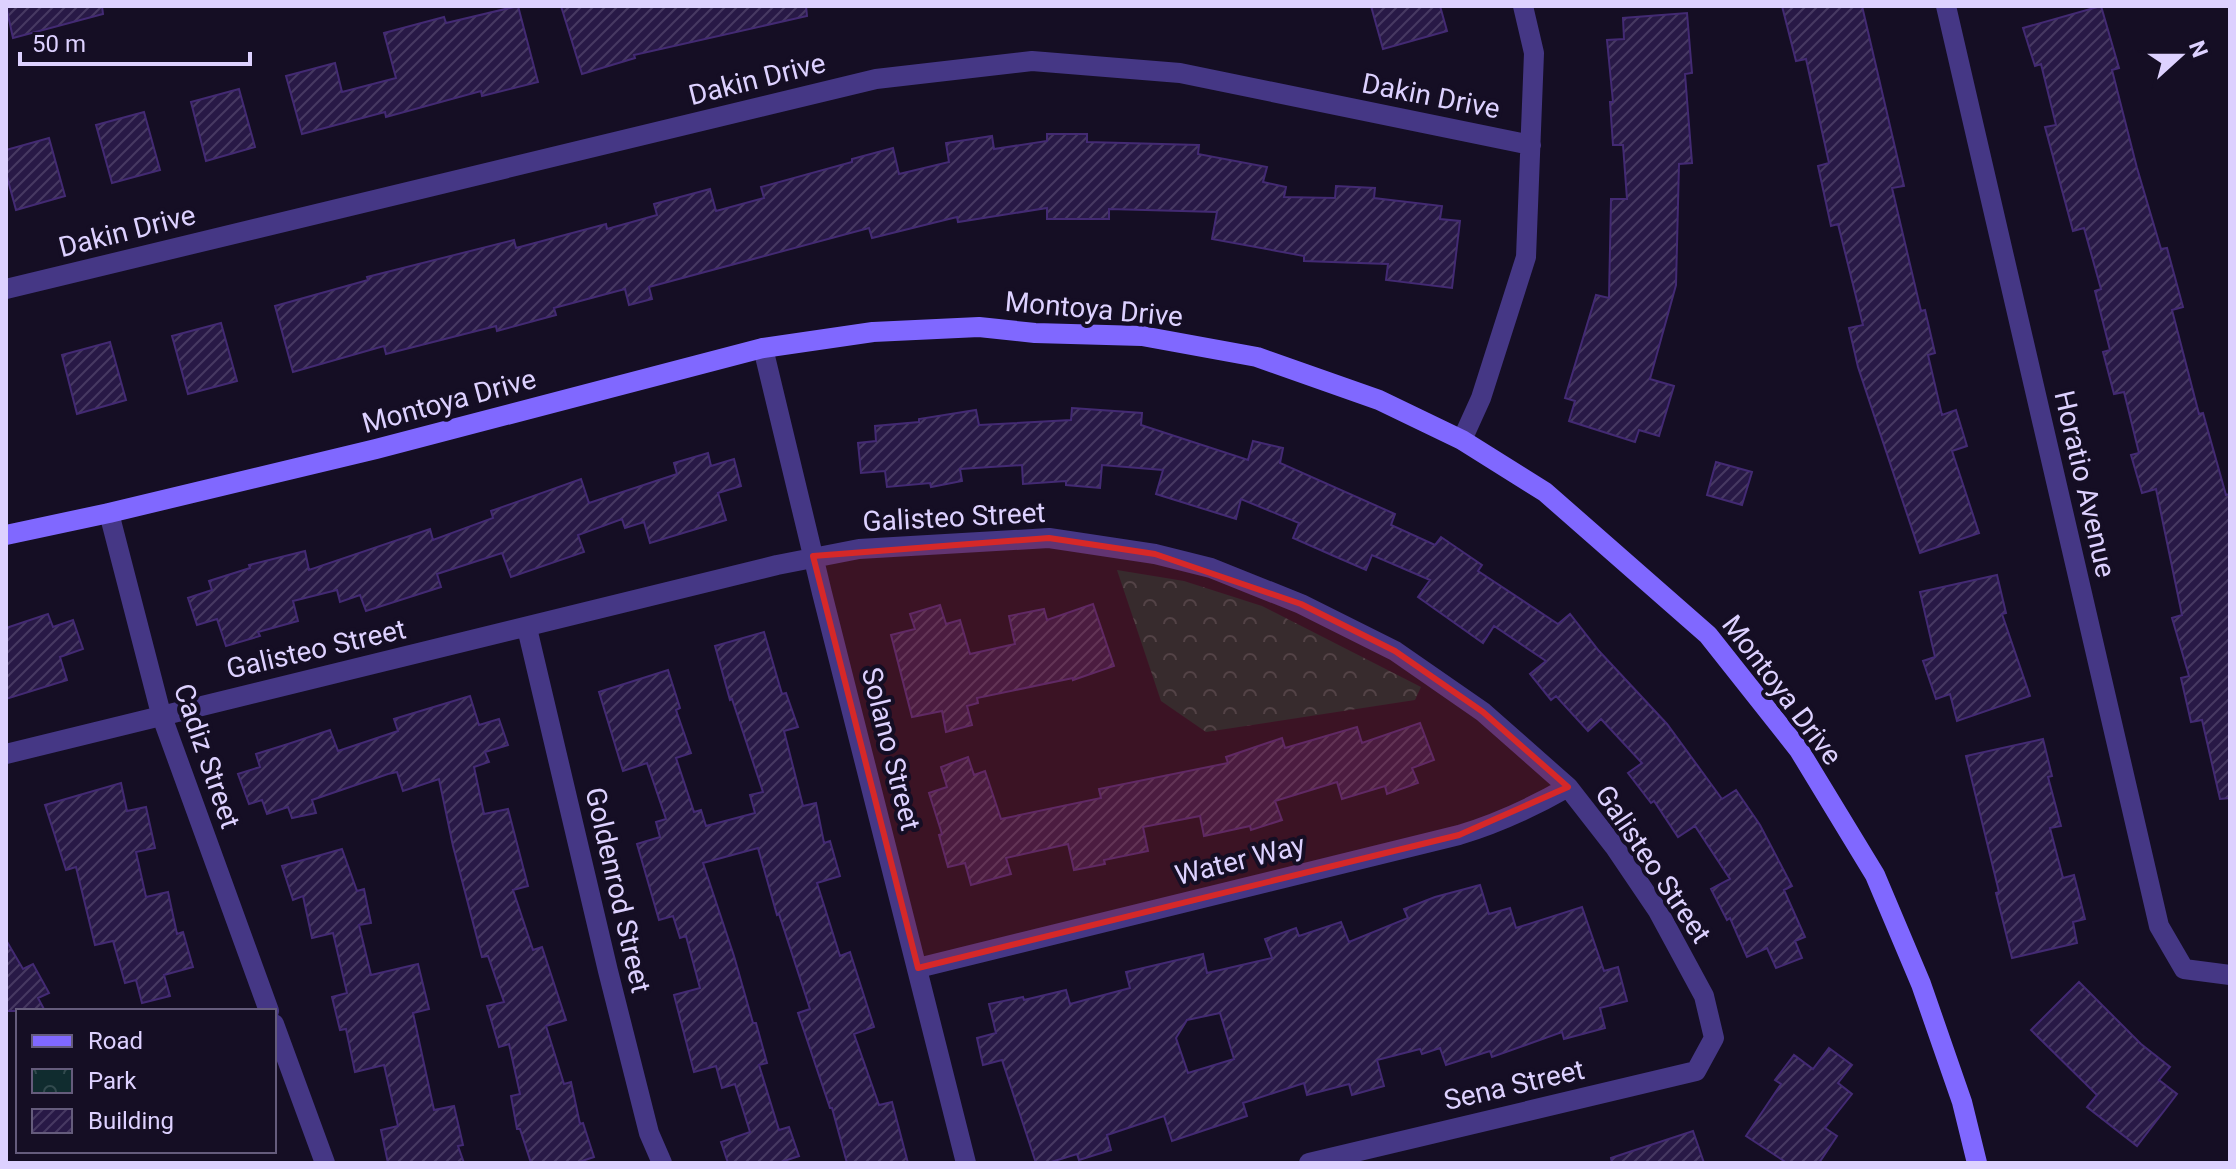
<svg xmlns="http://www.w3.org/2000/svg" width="2236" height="1169" font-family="Roboto,sans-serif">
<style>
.park{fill:url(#park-crowns)}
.building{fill:url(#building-hatch);stroke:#432a73;stroke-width:2;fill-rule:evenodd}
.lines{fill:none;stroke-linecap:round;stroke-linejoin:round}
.street{stroke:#453785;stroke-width:20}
.secondary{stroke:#8068ff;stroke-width:20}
.marked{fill:#d62828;fill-opacity:0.2;stroke:#d62828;stroke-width:6;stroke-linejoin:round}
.labels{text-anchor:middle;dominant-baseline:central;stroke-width:8;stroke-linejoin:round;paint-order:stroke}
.street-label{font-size:28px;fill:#ddd1ff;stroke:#150e24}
</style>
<defs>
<pattern id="park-crowns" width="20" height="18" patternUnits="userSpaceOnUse" patternTransform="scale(2)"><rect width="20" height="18" fill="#102c2f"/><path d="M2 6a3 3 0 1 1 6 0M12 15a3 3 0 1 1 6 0" fill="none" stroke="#324a4e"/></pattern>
<pattern id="building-hatch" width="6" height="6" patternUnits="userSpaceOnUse" patternTransform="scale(2)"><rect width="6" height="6" fill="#281946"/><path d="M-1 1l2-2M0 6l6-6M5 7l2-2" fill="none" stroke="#473962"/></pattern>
</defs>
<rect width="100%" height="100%" fill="#150e24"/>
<path class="park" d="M1117,570L1184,581L1262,606L1421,687L1415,700L1206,732L1161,701Z"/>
<path class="building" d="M6,6H102L103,14L13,38Z
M518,6L538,82L482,96L481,91L386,117L385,112L302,134L286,76L335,63L342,92L396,78L384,33L444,17L446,23Z
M561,6H806L807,16L634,55L635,58L582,74Z
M1371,6H1440L1447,31L1383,49Z
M1782,6H1862L1904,186L1892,188L1921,311L1925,310L1935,353L1928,355L1942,415L1956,410L1967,446L1952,451L1979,533L1920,553L1858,367L1849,328L1863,325L1838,224L1831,226L1818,166L1829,163L1806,59L1796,61Z
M2101,6L2119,68L2112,70L2137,168L2161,249L2167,248L2183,307L2172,310L2199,414L2203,413L2226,495L2230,494V798L2220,799L2202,720L2191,722L2181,678L2189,676L2172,618L2182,615L2156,489L2142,493L2131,455L2139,453L2124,392L2114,394L2103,352L2110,350L2095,291L2101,289L2084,228L2073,231L2045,127L2056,125L2041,64L2035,66L2023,28Z
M1687,13L1692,73L1685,74L1692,163L1679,164L1676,285L1650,379L1674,386L1659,436L1639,430L1635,442L1569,421L1575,401L1565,398L1596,295L1609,298L1611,199H1627L1623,145H1613L1610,102H1613L1607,40L1624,39L1623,18Z
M239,89L255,147L206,161L191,102Z
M144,112L160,170L112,183L96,125Z
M1047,134H1087V142L1199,145L1198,154L1267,167L1263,182L1286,187L1284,197L1335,198L1336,186L1375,188L1374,198L1442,206L1440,219L1460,221L1452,288L1386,280L1388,264L1304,261V256L1212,239L1217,212L1109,209V219H1047V208L958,222L957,217L872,238L869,228L649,287L652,299L629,305L625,289L554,308L556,315L497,331L496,326L386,354L384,346L293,372L275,306L368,280L367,277L514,240L516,248L606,224L607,229L657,215L654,204L710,189L716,211L764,198L761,187L852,162V159L893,148L899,174L949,162L946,143L992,136L994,149L1047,141Z
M49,138L65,196L16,210L6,173V150Z
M221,323L237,381L188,394L172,336Z
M110,342L126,400L77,414L62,355Z
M1072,408L1142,413L1141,425L1248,460L1253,441L1283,448L1280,463L1395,514L1391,525L1435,545L1441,537L1482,565L1478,571L1558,624L1570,614L1599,651L1667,724L1722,799L1736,790L1760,825L1792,886L1784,890L1805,937L1795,941L1802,958L1776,968L1767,948L1747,957L1730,918L1727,920L1711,889L1730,879L1695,826L1678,837L1654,801L1651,803L1628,773L1642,763L1601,719L1588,731L1556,696L1551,700L1530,674L1546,661L1494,626L1483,643L1418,597L1430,580L1372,555L1366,570L1334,556L1293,538L1299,523L1241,499L1236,519L1156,494L1163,470L1102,465L1100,488L1066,485V481L1023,484L1022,465L960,469L962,481L931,487L930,483L887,487L885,471L861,473L858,443L876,441L875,426L919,422V419L976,410L979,425L1071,420Z
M708,453L711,466L734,459L741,486L718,493L726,520L650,543L644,522L625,528L622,519L578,535L584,552L511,577L502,553L437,574L441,587L366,611L360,595L340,602L337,590L293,601L298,621L258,632L260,636L226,646L217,619L197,625L188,598L212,590L209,581L250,568L249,565L305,551L309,570L430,529L433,540L493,518L491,511L581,479L589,503L677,474L674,463Z
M1716,462L1752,472L1742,505L1707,495Z
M1997,575L2006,613L2002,614L2030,696L1957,721L1950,694L1936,699L1923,661L1935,657L1920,592Z
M1093,604L1114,666L1073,680V678L977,698L978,703L967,706L972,725L946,732L942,711L912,717L891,635L915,629L910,614L940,605L946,624L960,620L970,654L1015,644L1009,616L1044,609L1047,620Z
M48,614L53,627L73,620L83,649L60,657L67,680L6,699V628Z
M764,632L782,694L786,693L798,727L784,731L803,806L816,803L824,843L830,841L840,876L817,883L840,956L850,952L874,1027L854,1034L879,1105L892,1102L908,1163H847L832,1108H830L798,1013L810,1009L779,914L777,915L758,848L703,863L734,956L753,1023H756L767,1063L759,1065L779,1130L789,1127L799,1156L778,1163H728L721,1142L750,1132L735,1084L722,1088L716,1066L694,1072L674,995L700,988L686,936L680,938L673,916L659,920L637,844L660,837L656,822L666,819L647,763L623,771L599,692L668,670L680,708L676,710L691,753L676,758L694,812L701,810L706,826L755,813L750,795L763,792L732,699L730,700L715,646Z
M470,696L479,725L499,719L508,745L485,752L489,762L474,767L484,814L508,809L528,886L513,890L533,950L542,947L566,1020L546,1026L564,1084L571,1082L580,1124L583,1123L594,1157L576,1163H531L520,1129H517L511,1096L520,1094L509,1044L499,1047L487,1006L504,1002L488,956L482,957L453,846L439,779L403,791L397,772L388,774L312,800L316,813L292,818L288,807L267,814L262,800L249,804L238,774L260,767L256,754L288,744L330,730L338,751L398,731L394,719Z
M1420,723L1434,760L1412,768L1418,783L1387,794L1385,786L1342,799L1337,782L1275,801L1282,820L1251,830L1250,826L1204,836L1200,816L1143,827L1148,851L1104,860L1105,864L1074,870L1068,844L1006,858L1011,874L971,885L965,863L948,867L939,835L942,834L929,793L947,787L941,767L968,757L974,775L985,771L1001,819L1101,798L1099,789L1228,763L1226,757L1282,738L1285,748L1357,727L1362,743Z
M2043,739L2052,776L2048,777L2061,826L2050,828L2063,878L2074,875L2085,919L2073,922L2077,943L2012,958L1996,893L1999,892L1966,756Z
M121,783L127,811L146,807L155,848L136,852L146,897L168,892L177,934L183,932L193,967L164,975L170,996L142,1003L136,980L125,983L113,941L95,945L76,867L66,870L45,805Z
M342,849L357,891L364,889L371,923L359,925L371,975L418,964L429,1009L413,1013L434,1110L454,1106L463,1145L458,1146L464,1163H388L381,1130L398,1126L384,1065L355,1072L346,1029L340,1030L332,997L347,993L333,933L312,938L303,896L293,900L282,866Z
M1480,885L1489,914L1510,908L1516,928L1582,907L1604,971L1618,967L1627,1001L1600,1008L1605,1028L1564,1039L1562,1032L1492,1057L1490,1051L1446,1065L1440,1048L1422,1054L1420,1049L1377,1060L1384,1086L1352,1095L1349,1084L1307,1095L1304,1083L1243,1103L1247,1116L1172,1141L1164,1116L1107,1135L1111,1150L1079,1160L1077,1154L1048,1163H1036L1002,1060L983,1065L977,1038L996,1033L989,1004L1023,997L1024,1000L1066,990L1070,1004L1130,988L1126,972L1203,954L1207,973L1272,958L1265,939L1296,928L1299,936L1341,922L1349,942L1408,918L1404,909L1435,897ZM1220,1013L1234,1059L1188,1073L1176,1038L1187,1020Z
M6,940L23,969L33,964L49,993L38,998L45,1011H6Z
M2079,982L2141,1044L2170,1067L2159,1080L2177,1094L2137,1146L2087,1107L2097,1095L2031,1030Z
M1829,1048L1852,1065L1838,1083L1852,1094L1825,1128L1837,1136L1819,1163H1787L1746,1136L1781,1084L1775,1080L1794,1055L1813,1069Z
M1693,1131L1704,1163H1612L1611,1158Z"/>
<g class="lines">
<path class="street" d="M1946,6L2159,926L2184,969L2230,975
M6,289L876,79L1032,61L1180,73L1531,145
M763,348L822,593L966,1163
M1462,440L1481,398L1526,257L1534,53L1523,6
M109,513L161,714L269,1011
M527,628L608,971L649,1133L662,1163
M6,754L777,565L859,549L1049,538L1155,554L1211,568L1301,604L1395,651L1483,712L1568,787L1614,846L1658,911L1704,996L1714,1038L1696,1071L1309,1163
M918,968L1459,835C1499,823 1533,807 1568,787
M274,1024L325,1163"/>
<path class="secondary" d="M6,535L109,513L376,449L763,348L873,332L979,327L1035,333L1142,336L1257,357L1379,400L1462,440L1545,492L1708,635L1799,750L1875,875L1921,984L1962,1102L1977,1163"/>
</g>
<path class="marked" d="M1049,538L1155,554L1301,604L1395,651L1483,712L1568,787L1459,835L918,968L813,556Z"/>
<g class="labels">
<g class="street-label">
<text transform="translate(757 79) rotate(-14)">Dakin Drive</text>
<text transform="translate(1431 96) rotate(11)">Dakin Drive</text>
<text transform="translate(127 231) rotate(-14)">Dakin Drive</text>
<text transform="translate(1094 309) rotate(5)">Montoya Drive</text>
<text transform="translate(449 401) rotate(-15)">Montoya Drive</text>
<text transform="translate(2085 484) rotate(77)">Horatio Avenue</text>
<text transform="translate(954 517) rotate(-3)">Galisteo Street</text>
<text transform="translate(316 649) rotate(-13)">Galisteo Street</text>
<text transform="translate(1782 690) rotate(53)">Montoya Drive</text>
<text transform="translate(891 749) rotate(76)">Solano Street</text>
<text transform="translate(207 756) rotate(71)">Cadiz Street</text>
<text transform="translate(1240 860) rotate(-14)">Water Way</text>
<text transform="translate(1653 864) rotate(56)">Galisteo Street</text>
<text transform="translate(618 890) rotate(77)">Goldenrod Street</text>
<text transform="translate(1514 1085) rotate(-13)">Sena Street</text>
</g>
</g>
<rect width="2236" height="1169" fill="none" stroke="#ddd1ff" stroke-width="16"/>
<rect x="16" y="1009" width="260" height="144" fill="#150e24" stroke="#655c7c" stroke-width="2"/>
<rect x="32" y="1035" width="40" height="12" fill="#8068ff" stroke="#655c7c" stroke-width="2"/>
<text x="88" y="1049" font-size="24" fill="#ddd1ff">Road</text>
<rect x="32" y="1069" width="40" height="24" fill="url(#park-crowns)" stroke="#655c7c" stroke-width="2"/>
<text x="88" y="1089" font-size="24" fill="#ddd1ff">Park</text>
<rect x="32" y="1109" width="40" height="24" fill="url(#building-hatch)" stroke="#655c7c" stroke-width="2"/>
<text x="88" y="1129" font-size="24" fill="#ddd1ff">Building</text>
<g transform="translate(2180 56) rotate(69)" stroke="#150e24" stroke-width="6" paint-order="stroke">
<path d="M0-6L14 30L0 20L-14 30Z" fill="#ddd1ff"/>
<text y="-12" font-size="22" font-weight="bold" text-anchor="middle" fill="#ddd1ff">N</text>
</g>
<path d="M20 52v12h230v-12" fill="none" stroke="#ddd1ff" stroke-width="4"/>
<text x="32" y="52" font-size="24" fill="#ddd1ff" stroke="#150e24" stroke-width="6" paint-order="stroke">50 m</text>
</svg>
